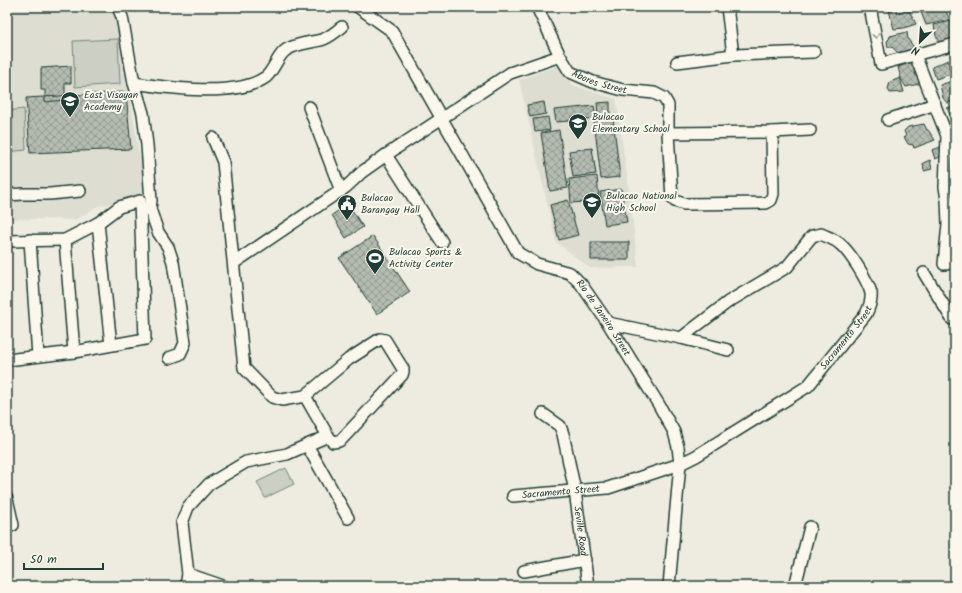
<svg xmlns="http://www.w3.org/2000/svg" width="962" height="593" font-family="Kalam,sans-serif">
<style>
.built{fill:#ddddd2}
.pitch{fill:#cbcfc4;stroke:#75867c}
.building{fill:url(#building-cross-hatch);stroke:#1f3d34}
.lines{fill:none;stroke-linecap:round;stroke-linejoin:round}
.minor-casing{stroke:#1f3d34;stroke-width:14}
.minor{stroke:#fbf7ec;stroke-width:11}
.oneway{stroke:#8d9a90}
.labels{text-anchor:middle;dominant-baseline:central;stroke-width:4;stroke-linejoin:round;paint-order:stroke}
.street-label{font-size:10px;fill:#1f3d34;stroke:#fbf7ec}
.poi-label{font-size:10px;fill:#1f3d34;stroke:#fbf7ec;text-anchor:start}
</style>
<defs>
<pattern id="building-cross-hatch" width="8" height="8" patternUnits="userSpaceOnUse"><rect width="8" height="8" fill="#b4bbb0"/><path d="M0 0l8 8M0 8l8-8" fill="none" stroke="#929990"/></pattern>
</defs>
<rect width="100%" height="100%" fill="#eeece1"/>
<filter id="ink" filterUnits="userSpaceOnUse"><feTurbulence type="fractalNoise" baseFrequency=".025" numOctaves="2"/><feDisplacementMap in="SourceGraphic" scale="8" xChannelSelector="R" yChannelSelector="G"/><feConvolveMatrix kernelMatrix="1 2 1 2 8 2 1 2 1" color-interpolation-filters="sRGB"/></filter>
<g filter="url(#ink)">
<path class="built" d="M7,7H122L129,86L138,149L149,187L137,200L98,206L75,220L57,219H7Z
M559,65L572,85L616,99L628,182L638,267L590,268L556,242L519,80Z"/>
<path class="pitch" d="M118,39L120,84L75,87L73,41Z
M24,109L26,150L7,152V111Z
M286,468L294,484L265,498L257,482Z"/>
<path class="building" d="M888,7H895L897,12L909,10L916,24L904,28L894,29Z
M919,7H944L950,20L926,25Z
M951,21L955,31V40L940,42L936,36L934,25Z
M907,32L908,39L915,49L899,54L892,47H888L887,41L889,39L890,36Z
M948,60L951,74L936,79L932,67Z
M912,62L922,83L906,87L901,79L898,67Z
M71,66V83H65V100L45,102V90H41V68Z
M900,78L904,92L890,93L888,89L890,82Z
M955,80V101L947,103L943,98L940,85Z
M126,92L131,149L30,153L26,98Z
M544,102L546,114L530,117L527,105Z
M610,102V117H598L597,103Z
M594,106L596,119L556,122L554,110Z
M955,106V115L951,117L947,108Z
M548,117L550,130L535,132L533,119Z
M613,118L620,177L601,179L594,121Z
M924,124L927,130H928L935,140L914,148L913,145L908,144L904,137L906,136L904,131L908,127Z
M559,130L568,188L550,191L541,133Z
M941,147L945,155L935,159L932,150Z
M592,148L596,174L573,177L569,151Z
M930,160L932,169L924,171L923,163Z
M597,176L599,201L571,203L569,179Z
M621,189L627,222L605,225L600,192Z
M568,200L578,235L559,240L550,205Z
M348,204L363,227L346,238L332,215Z
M373,236L410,292L377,314L339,258Z
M591,242H629V260H591Z"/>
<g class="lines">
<g class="minor-casing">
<g id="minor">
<path d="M118,7L122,17L134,83L143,113L147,145L151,201L150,209L158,232L168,247L173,262L185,343L180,354L169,358"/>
<path id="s1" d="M358,7L392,31L518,253L537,264L570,273L581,284L608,323L659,405L674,432L678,447L680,464L669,586"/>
<path id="s2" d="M537,7L560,56L570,72L593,82L623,90L654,93L664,98L668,105V133L672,198L675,201L684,204L766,203L771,200L773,194L772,132"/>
<path d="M727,7L733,55"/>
<path d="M870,7L881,64L955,44"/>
<path d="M915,55L947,136L945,187L947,200L948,224L944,264L955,263"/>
<path d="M677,62L733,55L814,52"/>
<path d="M134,83C168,88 237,98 266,77C274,70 278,55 286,50C297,43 309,43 321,40C329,38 335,32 342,27"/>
<path d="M309,107L341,191"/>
<path d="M888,120L935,104"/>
<path d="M668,133L772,132L810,130"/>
<path d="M213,138L223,162L244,368L272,397L282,400L305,396L328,436L333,442L339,441L342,439L402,375L403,372V369L385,340L380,339L349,359L305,396"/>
<path d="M386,155L442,242"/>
<path d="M7,195L23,194H50L80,191"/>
<path d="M98,223L111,345"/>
<path d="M30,240L38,356"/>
<path d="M65,240L74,352"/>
<path d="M7,241L65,240L98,223L119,207L140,201L145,339L74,352L7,360"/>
<path d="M234,263L346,187L362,172L386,155L510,73L560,56"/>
<path d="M924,273L952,319"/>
<path d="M608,323L681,338L728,350"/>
<path id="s3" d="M543,414L560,426L563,434L575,491L588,586"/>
<path d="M307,445L348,518"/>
<path id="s4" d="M513,496L608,488L680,464L696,456L808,386L866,314C869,308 872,301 871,293C868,281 850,252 840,244C835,239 827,237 821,234L812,236L787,267L728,302L681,338"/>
<path d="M7,499L13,525L7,527"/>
<path d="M524,571L585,560"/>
<path d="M188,574L223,586"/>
<path d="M186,586L188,574L182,523L188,507L209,484L246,462L287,454L328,436"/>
<path d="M795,586L810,527"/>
</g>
</g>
<use href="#minor" class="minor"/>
</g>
<defs><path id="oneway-chevron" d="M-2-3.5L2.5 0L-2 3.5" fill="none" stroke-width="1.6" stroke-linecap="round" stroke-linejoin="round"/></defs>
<use class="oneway" href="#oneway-chevron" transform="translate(876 36) rotate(78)"/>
</g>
<defs>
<g id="school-pin" transform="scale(1)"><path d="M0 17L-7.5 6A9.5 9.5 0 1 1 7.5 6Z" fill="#1f3d34" stroke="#fbf7ec"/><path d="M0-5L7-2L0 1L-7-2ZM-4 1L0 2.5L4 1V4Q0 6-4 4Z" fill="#fff"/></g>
<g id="civic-pin" transform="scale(1)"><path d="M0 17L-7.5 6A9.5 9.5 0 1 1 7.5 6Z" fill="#1f3d34" stroke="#fbf7ec"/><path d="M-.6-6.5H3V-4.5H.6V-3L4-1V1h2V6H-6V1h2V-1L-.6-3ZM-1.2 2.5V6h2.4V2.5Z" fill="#fff"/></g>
<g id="stadium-pin" transform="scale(1)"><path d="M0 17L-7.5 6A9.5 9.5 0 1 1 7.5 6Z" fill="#1f3d34" stroke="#fbf7ec"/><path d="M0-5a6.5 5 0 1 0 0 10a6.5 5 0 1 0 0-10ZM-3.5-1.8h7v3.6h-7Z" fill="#fff"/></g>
</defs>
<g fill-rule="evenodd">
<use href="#school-pin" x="70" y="101"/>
<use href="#school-pin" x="578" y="123"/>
<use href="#school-pin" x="592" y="202"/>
<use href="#civic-pin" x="347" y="204"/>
<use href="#stadium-pin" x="375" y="258"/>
</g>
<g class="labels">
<g class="street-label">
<text stroke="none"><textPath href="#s2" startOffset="104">Abores Street</textPath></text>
<text stroke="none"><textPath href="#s1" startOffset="409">Rio de Janeiro Street</textPath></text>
<text stroke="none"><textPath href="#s4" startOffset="383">Sacramento Street</textPath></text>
<text stroke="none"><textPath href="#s4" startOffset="48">Sacramento Street</textPath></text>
<text stroke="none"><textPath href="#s3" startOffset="128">Seville Road</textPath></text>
</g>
<g class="poi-label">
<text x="84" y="95">East Visayan<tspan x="84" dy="12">Academy</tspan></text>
<text x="592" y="117">Bulacao<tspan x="592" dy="12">Elementary School</tspan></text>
<text x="606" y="196">Bulacao National<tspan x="606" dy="12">High School</tspan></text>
<text x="361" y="198">Bulacao<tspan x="361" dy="12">Barangay Hall</tspan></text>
<text x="389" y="252">Bulacao Sports &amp;<tspan x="389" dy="12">Activity Center</tspan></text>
</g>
</g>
<rect width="962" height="593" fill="none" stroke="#fbf7ec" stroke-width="24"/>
<rect x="12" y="12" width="938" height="569" fill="none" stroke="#1f3d34" stroke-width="1.5" filter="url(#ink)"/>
<g transform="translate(920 42) rotate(205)" stroke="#fbf7ec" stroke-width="3" paint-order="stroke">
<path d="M0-3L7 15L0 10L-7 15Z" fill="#1f3d34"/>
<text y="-6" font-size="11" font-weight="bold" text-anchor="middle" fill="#1f3d34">N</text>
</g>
<path d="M24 563v6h79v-6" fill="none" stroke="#1f3d34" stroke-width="2"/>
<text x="30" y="563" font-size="12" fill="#1f3d34" stroke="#fbf7ec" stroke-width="3" paint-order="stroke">50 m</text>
</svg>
